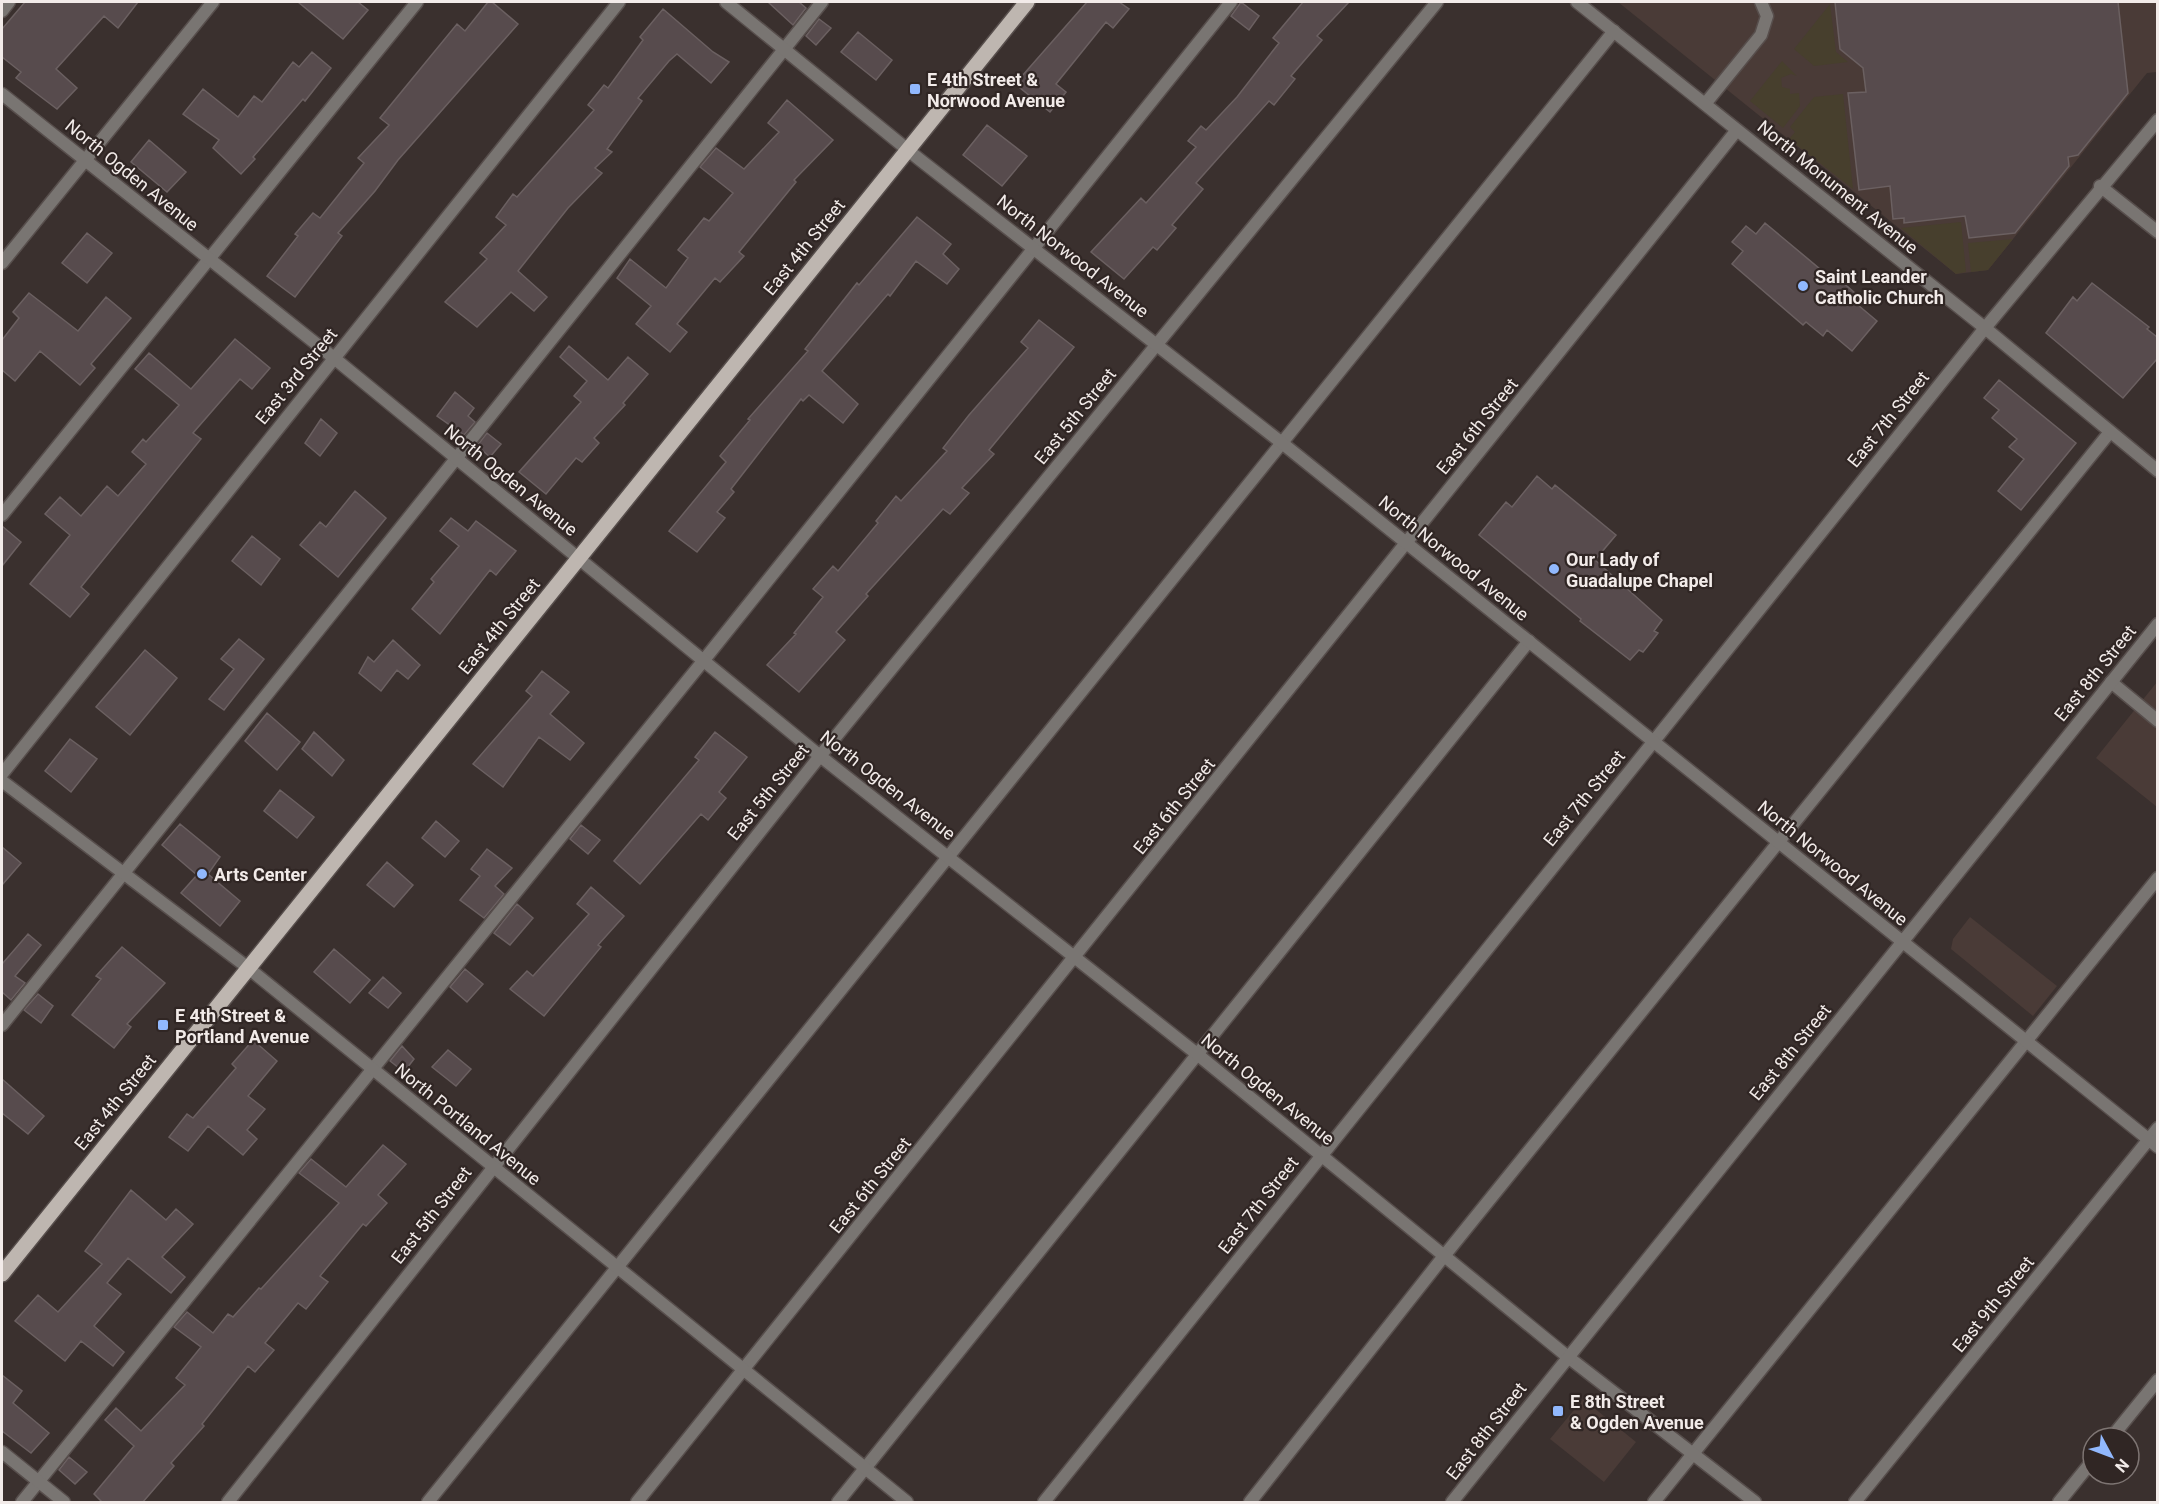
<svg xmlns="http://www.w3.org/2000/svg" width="2159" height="1504" font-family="Roboto,sans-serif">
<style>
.built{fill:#4a3b37}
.green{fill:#473f2d}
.building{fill:#574b4d;stroke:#6b6061;stroke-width:1.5}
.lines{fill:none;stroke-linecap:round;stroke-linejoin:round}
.service-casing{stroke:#574e4c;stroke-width:15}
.minor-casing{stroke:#574e4c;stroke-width:15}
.tertiary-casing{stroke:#574e4c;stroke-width:15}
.primary-casing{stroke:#574e4c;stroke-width:18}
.service{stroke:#797572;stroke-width:12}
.minor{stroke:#797572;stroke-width:12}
.tertiary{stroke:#797572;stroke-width:12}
.primary{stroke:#beb6b0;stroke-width:15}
.poi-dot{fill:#91b8fd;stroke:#302624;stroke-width:2}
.labels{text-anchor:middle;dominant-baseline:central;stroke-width:4.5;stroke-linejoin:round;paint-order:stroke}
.poi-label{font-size:18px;font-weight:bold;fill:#f2ebe9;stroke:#302624;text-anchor:start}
.street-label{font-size:18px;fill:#f2ebe9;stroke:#302624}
</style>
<rect width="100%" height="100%" fill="#3a302e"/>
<path class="built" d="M1618,2H2157V72L2147,73L1988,270L1956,274Z
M2157,682V807L2096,758Z
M1970,917L2057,986L2033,1016L1951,949L1953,939Z
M1583,1399L1636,1442L1604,1482L1550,1439Z"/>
<path class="green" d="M1830,4L1836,52L1848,62L1814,66L1794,49Z
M1782,61L1797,76L1791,74L1781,78L1782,87L1790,89V94L1799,93L1800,106L1783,128L1750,101Z
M1843,94L1853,189L1789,139L1795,132L1790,127L1814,97Z
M1961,222L1966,272L1956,274L1901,228Z
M2013,239L1988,270L1971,272L1968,243Z"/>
<path class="building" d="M25,2H138L118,28L104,16L56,69L77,88L57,109L16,78L21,72L2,57V29Z
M298,2H358L368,10L343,39Z
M488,2H492L518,24L398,160L375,191L338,233L342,236L295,297L267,276L298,236L295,234L313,213L320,218L364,163L358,158L389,125L380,118L457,24L465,31Z
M768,2H799L806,8L793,25Z
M1087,2H1119L1129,9L1113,28L1106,22L1056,84L1066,92L1050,112L1015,84Z
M1241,2L1259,16L1249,30L1231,16Z
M1303,2H1349L1317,36L1322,40L1291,76L1295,79L1274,105L1269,101L1196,183L1203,189L1172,225L1176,228L1157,250L1153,247L1124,279L1091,252L1141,198L1146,203L1196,147L1188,141L1201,126L1206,130L1237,97L1279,43L1273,38Z
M1835,2H2118L2128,93L2078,155L2068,157L2069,166L2015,233L1969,238L1965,216L1904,223V218L1893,219L1890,186L1859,190L1848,93L1866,92L1863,68L1840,49Z
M663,9L713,52L729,62L711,83L677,54L669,61L638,98L642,101L607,149L612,152L595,168L602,173L568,208L518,271L547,297L534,311L511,292L477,327L445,302L487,259L480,253L506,225L496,217L513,194L517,197L594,110L588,105L604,85L608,88L643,40L640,37Z
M819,19L831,28L816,45L806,36Z
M858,32L892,60L876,80L841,52Z
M312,52L331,68L305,101L303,99L253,157L255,159L241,174L213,148L219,140L183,114L203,89L238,117L254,96L262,102L293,62L299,67Z
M787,100L833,140L794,180L796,182L739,252L744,256L720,282L715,278L677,324L687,332L670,352L636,324L651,306L617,278L630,259L666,288L688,258L678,250L704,218L709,221L733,193L700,167L716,148L744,169L779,132L768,123Z
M987,125L1027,156L1002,186L963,155Z
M149,140L186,172L167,192L131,162Z
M917,217L951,244L943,254L959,269L947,284L916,261L890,296L888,294L822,371L858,404L843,423L809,395L803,401L801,399L731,489L734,492L717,512L725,518L697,552L669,531L726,462L720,456L750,420L748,419L808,351L805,349L857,283L859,285Z
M1765,223L1838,284L1840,280L1863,300L1858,305L1877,321L1852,351L1827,330L1823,336L1806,322L1803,325L1732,264L1743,251L1732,242L1746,226L1756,234Z
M87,233L112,253L87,283L62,263Z
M2092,283L2149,327L2147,329L2157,337V359L2123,398L2046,333L2073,297L2077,301Z
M29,293L78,331L106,297L131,318L91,364L95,368L80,385L40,351L15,381L2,370V340L19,318L13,312Z
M1039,320L1074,347L989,450L994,454L962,488L969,493L950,514L943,509L866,594L868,596L836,632L845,640L799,692L767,665L796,634L794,633L823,597L813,589L833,566L838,571L878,523L876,521L896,496L901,501L947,451L943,448L969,415L1028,348L1021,342Z
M235,339L270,368L252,389L240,379L193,433L201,439L81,587L89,594L70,617L30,584L70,535L45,514L60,497L81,516L107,486L118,496L146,464L132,452L143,439L146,442L179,405L135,369L149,353L191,389Z
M569,346L608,380L628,357L648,374L623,403L625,405L594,438L599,443L582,462L576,458L546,494L519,472L581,402L574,396L587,381L560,357Z
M1999,380L2076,443L2021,510L1998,491L2024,459L2009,447L2017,439L1992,418L1999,410L1984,398Z
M455,392L474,408L468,416L475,422L464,435L437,416Z
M321,419L337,433L320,456L305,443Z
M487,433L501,444L490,457L477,446Z
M1537,476L1552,489L1555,485L1616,535L1595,560L1662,620L1654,631L1658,633L1651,642L1643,652L1639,650L1630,660L1580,621L1581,619L1479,535L1506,502L1512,507Z
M355,491L386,518L338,577L300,545L320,522L326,527Z
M451,518L468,531L476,521L516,551L496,575L490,570L440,634L412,609L434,582L431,579L459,546L440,531Z
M2,526L21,542L2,566Z
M252,536L280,559L261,585L232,561Z
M239,639L264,659L224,710L209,699L234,669L221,659Z
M393,640L420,665L408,679L397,670L381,691L359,673L368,657L374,662Z
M145,650L177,678L130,735L96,707Z
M542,671L569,692L550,714L584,743L570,760L539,737L503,787L473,764L532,696L526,691Z
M267,713L300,742L277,770L245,741Z
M314,732L344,760L332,776L302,749Z
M715,732L747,757L719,792L726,798L708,820L701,814L640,884L614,861L699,760L695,757Z
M70,739L97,759L71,792L45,771Z
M280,790L314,817L297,838L264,811Z
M436,821L459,841L445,857L422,838Z
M180,824L220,857L208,874L240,901L220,926L181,893L197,875L162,845Z
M581,825L600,840L588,854L570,839Z
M2,847L21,863L2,885Z
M487,849L512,868L495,886L504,894L484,918L460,900L480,876L471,869Z
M387,862L413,885L394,907L367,885Z
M591,887L624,916L598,945L601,947L544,1016L510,989L527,971L533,976L589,914L577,904Z
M517,904L533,918L510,945L494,933Z
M28,934L41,945L15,976L25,983L11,1000L2,992V964Z
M122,947L165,983L127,1024L131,1027L114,1048L72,1015L101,979L96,976Z
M334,949L370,980L350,1003L314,972Z
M465,969L483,984L467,1002L450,987Z
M383,977L401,993L388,1008L369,993Z
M38,994L53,1006L41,1023L24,1010Z
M253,1040L277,1061L248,1096L265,1109L247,1130L257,1139L243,1155L208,1126L188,1151L169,1137L187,1114L193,1118L236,1068L232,1064Z
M402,1046L414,1059L404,1072L390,1061Z
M448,1050L471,1069L456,1086L432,1067Z
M2,1079L44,1116L28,1134L2,1113Z
M383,1145L406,1164L378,1195L387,1203L366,1226L363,1224L320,1276L328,1282L306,1309L298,1303L265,1343L274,1350L255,1372L248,1366L202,1424L204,1426L171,1463L174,1466L142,1503H103L94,1494L134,1446L105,1420L116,1408L141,1431L185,1385L176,1378L201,1347L174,1327L187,1312L213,1333L228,1314L233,1317L259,1288L261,1289L339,1203L299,1173L311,1159L346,1187Z
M131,1190L166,1220L176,1209L193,1224L162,1257L185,1277L171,1293L128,1258L107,1283L121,1294L94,1326L124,1352L113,1366L81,1341L65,1361L15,1321L38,1295L58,1312L102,1264L85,1251Z
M2,1375L22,1391L13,1403L49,1433L31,1453L2,1431Z
M69,1457L87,1472L75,1484L59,1470Z"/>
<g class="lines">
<g class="service-casing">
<path id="service" d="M2,11L9,2
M1705,104L1761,35L1767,16L1761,2
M2100,186L2158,232
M2,515L417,2
M2111,682L2158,721
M2,1025L822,2
M2111,1438L2158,1380
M22,1502L704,660L1231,2
M428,1502L1614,31
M838,1502L1529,641
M1250,1502L1444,1256L2110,432
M1654,1502L2158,878
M2059,1502L2093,1460"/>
</g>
<g class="minor-casing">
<path id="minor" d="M1577,2L1985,328L2158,471
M2,94L334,358L820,756L1197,1054L1568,1357L1755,1502
M2,263L213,2
M2,774L619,2
M2,1452L64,1502
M228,1502L820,756L1437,2
M637,1502L1737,130
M1044,1502L1985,328L2158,120
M1855,1502L2158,1128"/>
</g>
<g class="tertiary-casing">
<path id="tertiary" d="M726,2L919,159L1282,443L2158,1147
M2,781L247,967L907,1502
M1452,1502L2158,624"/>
</g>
<g class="primary-casing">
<path id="primary" d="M2,1274L1027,2"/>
</g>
<use href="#service" class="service"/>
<use href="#minor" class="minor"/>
<use href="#tertiary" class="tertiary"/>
<use href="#primary" class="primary"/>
</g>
<g class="poi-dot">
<rect x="909" y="83" width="12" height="12" rx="3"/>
<circle cx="1803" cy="286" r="6"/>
<circle cx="1554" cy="569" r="6"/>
<circle cx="202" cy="874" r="6"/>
<rect x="157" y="1019" width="12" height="12" rx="3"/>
<rect x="1552" y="1405" width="12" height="12" rx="3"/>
</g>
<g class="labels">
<g class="poi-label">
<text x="927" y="79">E 4th Street &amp;<tspan x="927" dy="21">Norwood Avenue</tspan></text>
<text x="1815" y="276">Saint Leander<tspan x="1815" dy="21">Catholic Church</tspan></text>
<text x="1566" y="559">Our Lady of<tspan x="1566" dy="21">Guadalupe Chapel</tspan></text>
<text x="214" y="874">Arts Center</text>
<text x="175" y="1015">E 4th Street &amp;<tspan x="175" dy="21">Portland Avenue</tspan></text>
<text x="1570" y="1401">E 8th Street<tspan x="1570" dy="21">&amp; Ogden Avenue</tspan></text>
</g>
<g class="street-label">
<text transform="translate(132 175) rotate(39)">North Ogden Avenue</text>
<text transform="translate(1838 187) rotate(39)">North Monument Avenue</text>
<text transform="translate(804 247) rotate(-51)">East 4th Street</text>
<text transform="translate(1073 256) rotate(38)">North Norwood Avenue</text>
<text transform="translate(296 376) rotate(-51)">East 3rd Street</text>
<text transform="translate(1075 416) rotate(-51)">East 5th Street</text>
<text transform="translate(1888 419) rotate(-51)">East 7th Street</text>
<text transform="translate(1477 426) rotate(-51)">East 6th Street</text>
<text transform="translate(511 480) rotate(39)">North Ogden Avenue</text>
<text transform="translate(1454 558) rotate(39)">North Norwood Avenue</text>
<text transform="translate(499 626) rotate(-51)">East 4th Street</text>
<text transform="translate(2095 673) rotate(-51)">East 8th Street</text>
<text transform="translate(888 785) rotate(38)">North Ogden Avenue</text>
<text transform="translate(768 792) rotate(-51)">East 5th Street</text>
<text transform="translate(1584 798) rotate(-51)">East 7th Street</text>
<text transform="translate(1174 806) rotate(-51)">East 6th Street</text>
<text transform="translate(1833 863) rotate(39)">North Norwood Avenue</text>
<text transform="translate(1790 1052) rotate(-51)">East 8th Street</text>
<text transform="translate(1268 1089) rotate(39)">North Ogden Avenue</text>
<text transform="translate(115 1102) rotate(-51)">East 4th Street</text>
<text transform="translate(468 1124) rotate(39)">North Portland Avenue</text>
<text transform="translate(870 1185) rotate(-51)">East 6th Street</text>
<text transform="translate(1258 1205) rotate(-52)">East 7th Street</text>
<text transform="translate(431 1215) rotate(-52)">East 5th Street</text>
<text transform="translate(1993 1304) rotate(-51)">East 9th Street</text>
<text transform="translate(1486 1431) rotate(-52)">East 8th Street</text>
</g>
</g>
<rect width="2159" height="1504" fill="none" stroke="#f2ebe9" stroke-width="6"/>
<g transform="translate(2111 1456) rotate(131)"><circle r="28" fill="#302624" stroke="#7e7573" stroke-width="1.5"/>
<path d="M0-4.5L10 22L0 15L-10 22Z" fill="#91b8fd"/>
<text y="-9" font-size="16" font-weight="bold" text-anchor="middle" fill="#f2ebe9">N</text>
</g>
</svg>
